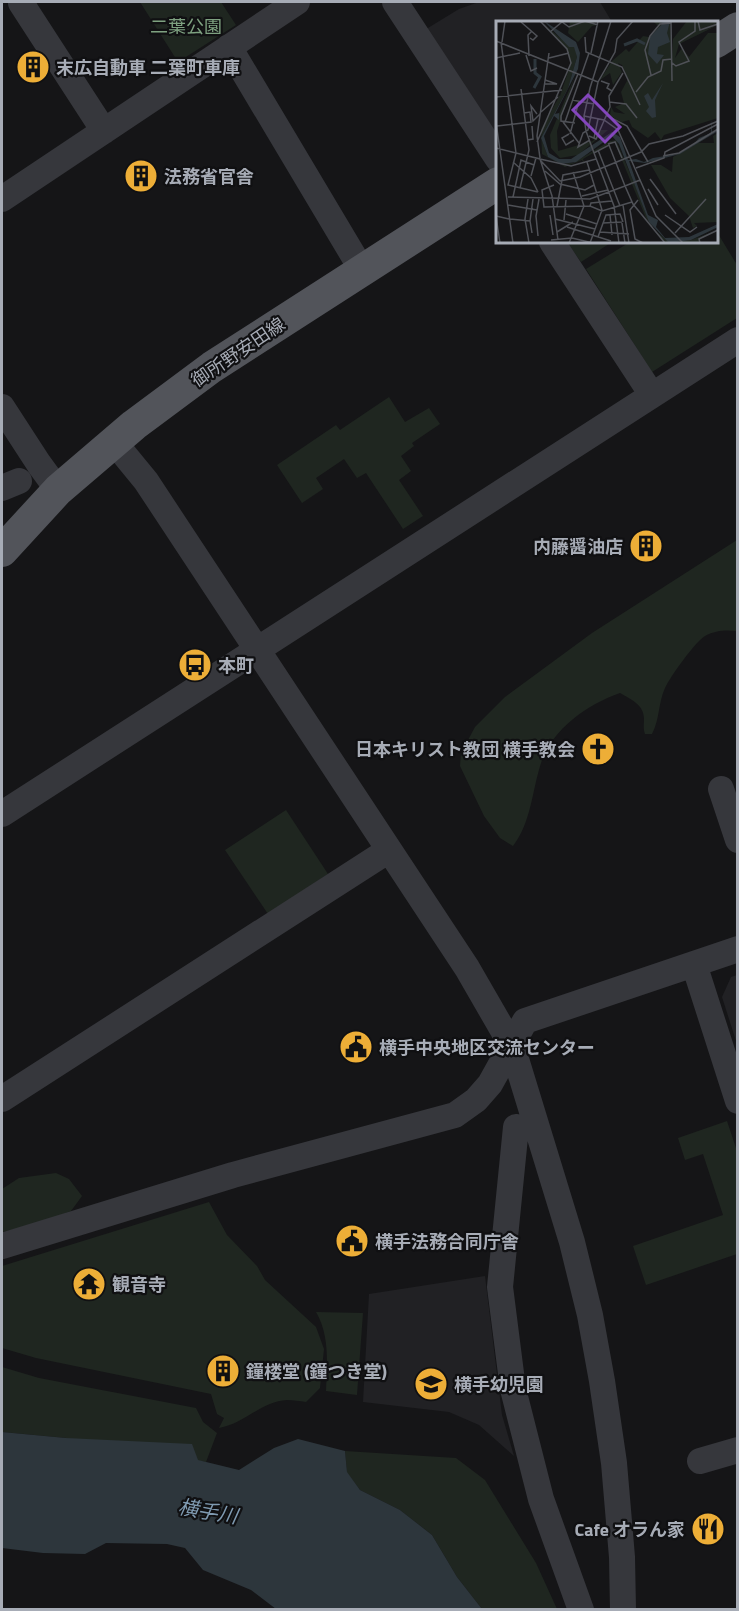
<svg xmlns="http://www.w3.org/2000/svg" width="739" height="1611" font-family="'Titillium Web','Noto Sans JP',sans-serif">
<style>
.built{fill:#212124}
.green{fill:#1f2620}
.water{fill:#2d363c}
.lines{fill:none;stroke-linecap:round;stroke-linejoin:round}
.minor{stroke:#36373c;stroke-width:26}
.major{stroke:#52545a;stroke-width:32}
.labels{text-anchor:middle;dominant-baseline:central;stroke-width:4.5;stroke-linejoin:round;paint-order:stroke}
.park-label{font-size:18px;fill:#7ea180;stroke:#101012}
.poi-label{font-size:18px;font-weight:bold;fill:#a7acb6;stroke:#101012;text-anchor:start}
.street-label{font-size:18px;fill:#a7acb6;stroke:#101012}
.water-label{font-size:20px;font-style:italic;fill:#7f9ab1;stroke:#101012}
.inset-river{fill:none;stroke:#2d363c;stroke-width:3}
.inset-road{fill:none;stroke:#4f5157;stroke-width:1.5}
.view{fill:#8446bd;fill-opacity:0.15;stroke:#8446bd;stroke-width:3}
.inset-edge{fill:none;stroke:#a7acb6;stroke-width:3}
</style>
<rect width="100%" height="100%" fill="#151517"/>
<path class="built" d="M479,2H600L612,22H498L497,141L423,31L459,9Z
M737,975H738L737,1044L722,997L731,977Z
M485,1276L502,1415L514,1456L479,1425L449,1412L363,1402L369,1294Z"/>
<path class="green" d="M140,2H221L236,25L178,62Z
M717,232L737,265V318L652,372L586,269L630,242H716Z
M567,242H612L581,262Z
M389,397L405,422L429,408L440,424L412,443L414,446L401,456L411,471L399,480L423,516L403,529L366,473L357,478L344,459L316,478L323,489L302,503L277,465L336,425L340,430Z
M737,540V631C726,630 716,630 705,636C695,642 670,677 665,688C658,703 660,719 652,734H645C643,728 644,725 644,719C644,704 630,699 620,693C588,704 552,729 541,763C532,791 531,823 513,846L500,838L484,816L460,766L461,753L475,727L505,697L592,633Z
M286,810L328,874L268,914L225,850Z
M727,1121L737,1151V1254L646,1285L633,1246L723,1215L703,1154L685,1160L678,1138Z
M56,1173L69,1179L82,1196L71,1211L32,1226L2,1232V1189L19,1178Z
M209,1202L227,1235L257,1266L265,1280L316,1327L324,1349L320,1388L306,1402C300,1401 293,1400 287,1400C262,1401 244,1424 219,1428L224,1418L217,1414L211,1394L36,1358L2,1348V1266Z
M316,1312L363,1313L357,1395L326,1391C327,1364 330,1336 316,1312Z
M2,1367L39,1378L196,1408L203,1422L217,1433L206,1462L66,1438L2,1432Z
M345,1451L456,1458L485,1480L536,1563L557,1609H482L457,1577L432,1535L400,1510L360,1490L347,1473Z"/>
<path class="water" d="M2,1432L66,1438L192,1444L198,1460L239,1470L274,1448L298,1439L345,1451L347,1472L360,1490L400,1510L432,1535L457,1577L482,1609H276L251,1590L203,1570L185,1548L167,1544L106,1543L85,1554L43,1553L2,1548Z"/>
<g class="lines">
<path class="minor" d="M24,2L21,3L104,131
M395,2L498,159
M229,47L362,270
M2,199L297,2
M552,242L652,395
M2,407L39,464L58,490
M114,442L146,481L467,968L512,1046L572,1242L590,1315L602,1381L614,1463L622,1557L623,1610
M2,488L19,481
M721,789L738,840
M2,814L738,340
M694,964L738,1101
M2,1099L389,850
M516,1127L500,1287L513,1389L541,1499L581,1610
M2,1246L233,1175L455,1115L476,1100L490,1084L525,1021L738,949
M700,1461L738,1450"/>
<path class="major" d="M716,42L738,28
M2,551L58,490L134,425L212,367L498,183"/>
</g>
<defs>
<g id="building-disc" transform="scale(1.725)"><circle r="9.5" fill="#edae37" stroke="#101012"/><path d="M-4-6H4V6H1V3H-1V6H-4ZM-2.5-4.3h1.7v1.8h-1.7ZM.8-4.3h1.7v1.8H.8ZM-2.5-1h1.7V.8h-1.7ZM.8-1h1.7V.8H.8Z" fill="#111"/></g>
<g id="bus-disc" transform="scale(1.725)"><circle r="9.5" fill="#edae37" stroke="#101012"/><path d="M-5-6H5V4H4V6H2V4H-2V6H-4V4H-5ZM-3.5-4V0h7V-4ZM-3.5 1.2v1.5H-2V1.2ZM2 1.2v1.5H3.5V1.2Z" fill="#111"/></g>
<g id="church-disc" transform="scale(1.725)"><circle r="9.5" fill="#edae37" stroke="#101012"/><path d="M-1.2-6h2.4v3.5h3.3v2.4h-3.3V6h-2.4V-.1h-3.3v-2.4h3.3Z" fill="#111"/></g>
<g id="civic-disc" transform="scale(1.725)"><circle r="9.5" fill="#edae37" stroke="#101012"/><path d="M-.6-6.5H3V-4.5H.6V-3L4-1V1h2V6H-6V1h2V-1L-.6-3ZM-1.2 2.5V6h2.4V2.5Z" fill="#111"/></g>
<g id="temple-disc" transform="scale(1.725)"><circle r="9.5" fill="#edae37" stroke="#101012"/><path d="M0-6L5-2H3V0L6.5 2.5H4V6H1.5V3h-3V6H-4V2.5H-6.5L-3 0V-2H-5Z" fill="#111"/></g>
<g id="school-disc" transform="scale(1.725)"><circle r="9.5" fill="#edae37" stroke="#101012"/><path d="M0-5L7-2L0 1L-7-2ZM-4 1L0 2.5L4 1V4Q0 6-4 4Z" fill="#111"/></g>
<g id="restaurant-disc" transform="scale(1.725)"><circle r="9.5" fill="#edae37" stroke="#101012"/><path d="M-5-6h1v4h1v-4h1v4h1v-4h1v5L-1.5 .5V6h-2V.5L-5-1ZM5-6V6H3V1.5H1.5Q1.5-4 5-6Z" fill="#111"/></g>
</defs>
<g fill-rule="evenodd">
<use href="#building-disc" x="33" y="67"/>
<use href="#building-disc" x="141" y="176"/>
<use href="#building-disc" x="646" y="546"/>
<use href="#bus-disc" x="195" y="665"/>
<use href="#church-disc" x="598" y="749"/>
<use href="#civic-disc" x="356" y="1047"/>
<use href="#civic-disc" x="352" y="1241"/>
<use href="#temple-disc" x="89" y="1284"/>
<use href="#building-disc" x="223" y="1371"/>
<use href="#school-disc" x="431" y="1384"/>
<use href="#restaurant-disc" x="708" y="1529"/>
</g>
<g class="labels">
<g class="park-label">
<text x="186" y="26">二葉公園</text>
</g>
<g class="poi-label">
<text x="56" y="67">末広自動車 二葉町車庫</text>
<text x="164" y="176">法務省官舎</text>
<text x="623" y="546" text-anchor="end">内藤醤油店</text>
<text x="218" y="665">本町</text>
<text x="575" y="749" text-anchor="end">日本キリスト教団 横手教会</text>
<text x="379" y="1047">横手中央地区交流センター</text>
<text x="375" y="1241">横手法務合同庁舎</text>
<text x="112" y="1284">観音寺</text>
<text x="246" y="1371">鐘楼堂 (鐘つき堂)</text>
<text x="454" y="1384">横手幼児園</text>
<text x="685" y="1529" text-anchor="end">Cafe オラん家</text>
</g>
<g class="street-label">
<text transform="translate(238 352) rotate(-34)">御所野安田線</text>
</g>
<g class="water-label">
<text transform="translate(208 1511) rotate(10)">横手川</text>
</g>
</g>
<g transform="translate(496 21)">
<rect width="222" height="222" fill="#151517"/>
<path d="M44,0L74,25L71,18L78,23L81,36L72,67L45,117L52,136L65,143L77,142L114,120L120,119L158,209L174,221L195,219L222,209L203,218V222H171L165,218L150,197L118,120L87,138L89,145L86,139L69,146L46,133L45,108L63,76L59,73L64,75L75,42L71,28ZM74,0H96L101,4L96,5L82,21L72,12ZM157,0H174L176,39L177,18L191,0H222V4L183,23L179,37L186,27L193,36L212,12H222V97L168,114L165,119L159,111L152,117L136,106L133,99L126,101L114,95L115,86L118,91L129,93L119,86L128,82L125,71L132,58L126,44L122,42L126,51L117,64L114,52L104,59L116,40L130,28L133,31L147,15L153,16L162,5ZM79,55L61,110L62,130L97,120L105,109H112L82,134L64,137L55,127L54,114ZM222,112V201L198,202L201,205L197,207L193,195L174,177L155,144H165L176,151L177,136L202,122H218L217,115Z" fill="#1f2620"/>
<path d="M48,0L80,21L84,32L82,48L59,93L63,92V99L58,95L48,115L53,132L63,138H75L116,111L124,116L132,139L140,138L148,141L157,137L182,133L197,124L203,117L215,112L216,98V111L222,110L184,133L149,142L133,140L152,194L162,199L160,206L169,217L193,216L222,203V206L195,219L173,222L153,201L123,123L116,115L80,141L65,143L52,136L45,117L72,67L81,36L78,26H73ZM162,0H174L171,12L174,21L162,26L161,33L168,34L161,43L152,33L154,16L167,2ZM167,62L159,79L160,96L156,97L150,90L153,86L148,75L152,72L156,79Z" fill="#2d363c"/>
<path class="inset-river" d="M128,24L141,19L149,23M38,67L44,56L39,52V38"/>
<path class="inset-road" d="M115,0L94,67L88,95L90,110L98,132L113,124L129,165L144,159L160,195L187,222M175,0L176,60M202,0L204,9L222,3M25,1L41,15L37,19L34,17M54,11L66,1L73,6L89,0L102,4M89,16L90,31L126,46L144,84M0,20L102,61M5,21L20,132L12,164L42,171M6,21L9,0M95,32L102,0M30,34L35,50L41,47M33,35L32,14L36,10M0,37L24,32M53,37L73,32M175,41L180,45L193,40L183,21L199,10V0M155,54L149,29L154,15L164,3L175,2M105,60L113,63L111,67L116,70M48,63H61L49,59M140,71L152,56L165,50L167,39L176,38M0,76L66,69M76,79L98,83M113,81L130,83L141,97M45,91L62,76M41,93L35,85L37,100L44,93M110,94L131,105L152,141M88,95L108,99L122,109L144,159M0,101L17,222M67,101L83,122M69,101L93,32M79,102L65,100V95L82,53M1,105L35,101L34,91L28,92M73,113L66,117L70,124L78,119M74,113L83,80M93,115L100,118L114,86L113,75L127,52M98,117L102,98M31,119L37,118L36,105M94,119L82,126L87,112L92,109L102,61L119,31L121,18L137,0M41,121L75,42L71,28L44,0M112,123L119,121L126,137M0,127L44,138L56,175L62,219M102,129L124,185M98,132L118,185L123,222M167,135L183,132L222,108M44,137L41,115L53,32M44,138L75,145L100,138M45,140L64,160M17,141L35,157L42,171M91,141L106,189L94,222M140,147L168,137L169,131L222,103M49,150L64,163L89,169L98,164M35,155L40,137M154,158L180,193M64,160L84,156L145,131L153,123L187,115L222,100M58,164L46,169L48,186L94,185L106,190L136,181M24,167L33,129L25,68M152,168L162,184M86,175L112,169M12,176L94,178L129,165L137,183L169,222M17,176L25,139L38,144M32,178L29,198L33,222M142,179L134,189L139,218L147,222M12,184L41,189M127,184L133,222M61,185L67,154L93,149M94,185L95,182L116,180M70,193L101,203M54,194L57,214M114,194L116,214M169,194L194,211L201,206M14,198L34,200L36,212M59,198L99,208M68,199L70,179M34,200L37,178M107,202L126,201M126,202L129,222M71,206L115,220M61,211L77,201M104,211L133,213M179,212L210,178M42,215L40,195L43,178M102,216L110,194L124,193L127,201M55,219L76,217L97,222M4,222L0,195L13,198M73,222L88,185L77,151M204,222L203,218L222,209"/>
<path class="view" d="M92,74L124,106L109,121L77,89Z"/>
<rect width="222" height="222" class="inset-edge"/>
</g>
<rect width="739" height="1611" fill="none" stroke="#a7acb6" stroke-width="6"/>
</svg>
